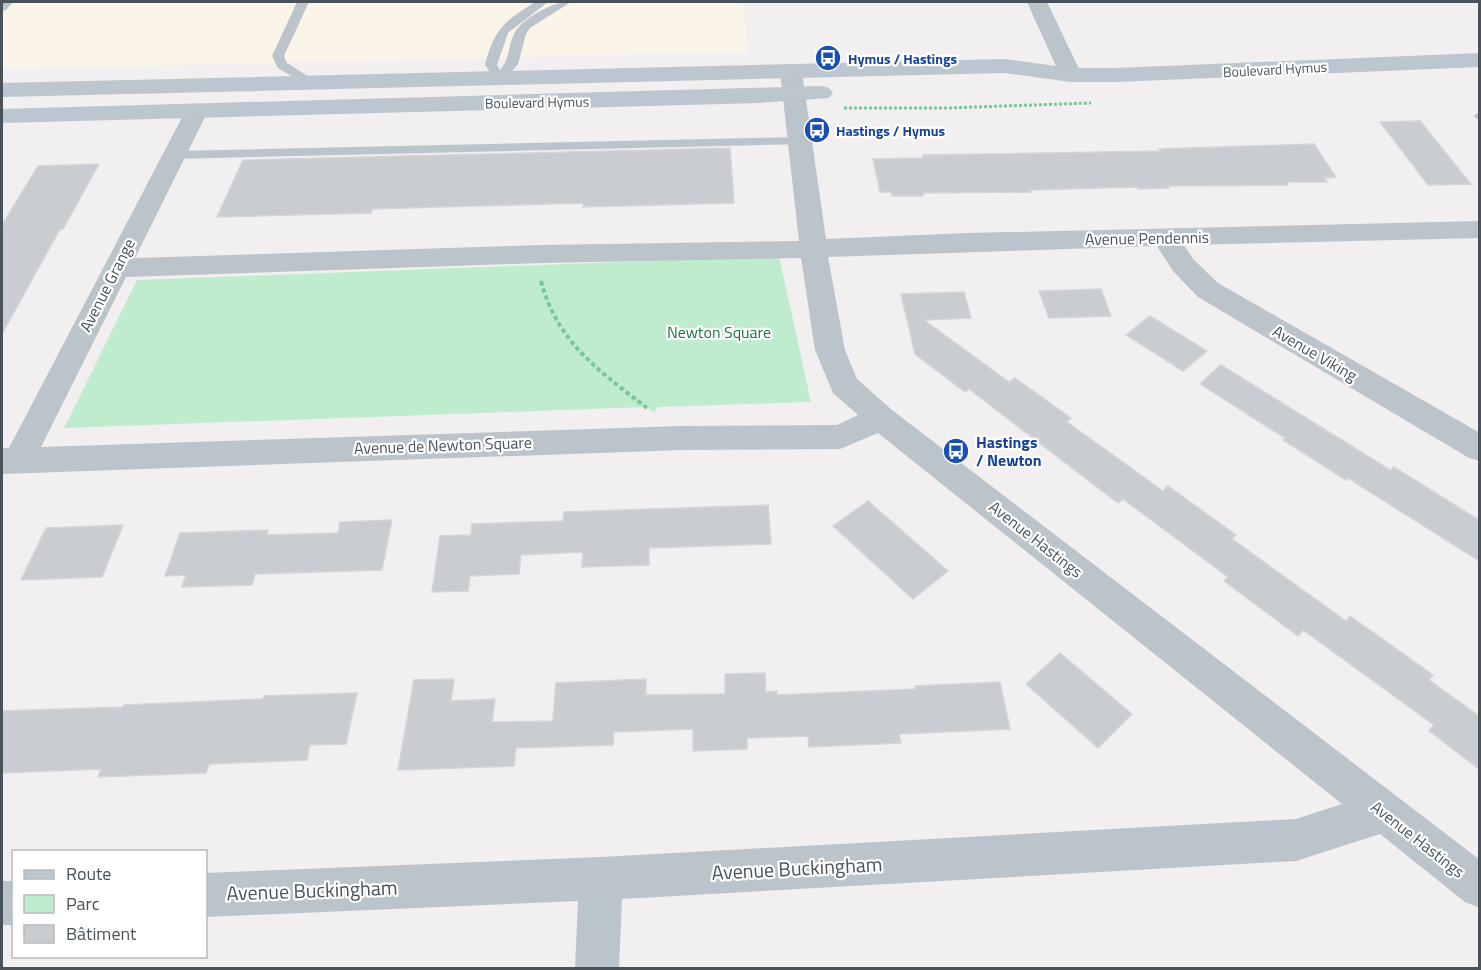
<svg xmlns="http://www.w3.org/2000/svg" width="1481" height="970" font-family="'Titillium Web',sans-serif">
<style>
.commercial{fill:#fbf4e9}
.green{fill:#c0ecce}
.building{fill:#c9ccd1;stroke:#d3d5da;stroke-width:1.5}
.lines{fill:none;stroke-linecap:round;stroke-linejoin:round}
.path-far1{stroke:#7ac79b;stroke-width:3;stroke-dasharray:3 2;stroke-linecap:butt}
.path{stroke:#7ac79b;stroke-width:4;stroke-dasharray:4.5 3;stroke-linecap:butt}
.lane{fill:#bbc4cb;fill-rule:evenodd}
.street{fill:#bbc4cb;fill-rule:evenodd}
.secondary{fill:#bcc6cf;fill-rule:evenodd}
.labels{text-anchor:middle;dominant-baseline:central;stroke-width:4.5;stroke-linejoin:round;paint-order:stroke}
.far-transit-label{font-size:14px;font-weight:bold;fill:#164399;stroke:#fff;text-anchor:start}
.far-street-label{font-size:14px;fill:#48535b;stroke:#fff}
.street-label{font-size:16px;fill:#48535b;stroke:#fff}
.park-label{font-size:16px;fill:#1d7743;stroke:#fff}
.transit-label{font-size:16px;font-weight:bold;fill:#164399;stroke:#fff;text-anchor:start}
.near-street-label{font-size:20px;fill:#48535b;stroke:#fff}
</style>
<rect width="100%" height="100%" fill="#f1efef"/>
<path class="commercial" d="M2,2H743L748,52L2,69Z"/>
<path class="green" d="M779,256L811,402L658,407L654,413L647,407L64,428L137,280Z"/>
<path class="building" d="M1420,121L1471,184L1428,185L1380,122Z
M1314,144L1336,177L1324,178L1327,182H1287L1288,185L1168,186L1169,188L1138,189L1137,187L1030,190L1031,192L923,193V196H892L891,192H880L873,159L923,158V155L1161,151L1159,149Z
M730,148L734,203L583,207L584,203L372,209L371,213L217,217L243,160Z
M99,164L63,229H60L2,334V225L38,166Z
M1101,289L1111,316L1049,318L1039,291Z
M964,292L971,318L924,320L1009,382L1015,378L1071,418L1067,422L1163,491L1168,486L1236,535L1232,539L1346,621L1350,616L1433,675L1429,680L1479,716V769L1429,731L1434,725L1303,630L1298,636L1224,581L1228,577L1123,499L1118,503L969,389L965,392L915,354L901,294Z
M1150,316L1207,351L1183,371L1126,335Z
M1221,365L1390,470L1394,467L1479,520V561L1348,478L1346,480L1283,440L1285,438L1200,384Z
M868,501L948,571L913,599L833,526Z
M768,505L771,544L649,548V565L582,567L583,552L521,555L519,574L470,576L468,591L432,592L440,536L471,535L472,524L563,521L564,512Z
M392,520L382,570L255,574L252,585L182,587L186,575L165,576L180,533L268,530L267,535L338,533L340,522Z
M123,525L102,577L21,580L46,528Z
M1060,653L1132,714L1098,748L1026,684Z
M765,673L766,692L777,691V695L916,689L915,686L1000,682L1010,729L899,734L901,743L809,747L808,736L747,738V749L693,751V729L614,732L613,745L516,748L514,766L398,770L414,680L454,679L451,701L495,699L492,722L553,721L556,683L646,679V695L725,694V674Z
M357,693L346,744L310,745L307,760L209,764L206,773L98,777L101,769L2,773V711L123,707L124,705L263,699L264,696Z"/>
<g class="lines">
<path class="path-far1" d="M844,108H947L1091,103"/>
<path class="path" d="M541,281C557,342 599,371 647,408"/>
<path class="lane" d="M2,2H13L6,10L2,11Z
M297,2H309L284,56L287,63L314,80L316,83L314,86L310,87L278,68L272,56Z
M535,2H548L508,33L497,65L500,70C510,59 508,46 514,34C521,19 555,0 571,2L530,28L526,34L518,64L504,81H496L485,65C494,29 505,21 535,2Z
M1480,112V121L1473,116Z
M800,137L805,138L807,141L805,144L174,159L167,155L174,151Z"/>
<path class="street" d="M1027,2H1047L1082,75L1079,80L1071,82L1063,80L1060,75Z
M791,65L799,67L802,72L826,239L968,233L1480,221V238L1184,245L1193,259L1218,283L1480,433V461L1469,458L1198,297L1173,271L1157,246L828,257L845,350L857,379L892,410L1480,860V908L1465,902L1380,834L1296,861L622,899L619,968H575L578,901L206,917V873L601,857L1296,819L1342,804L878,433L840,449L682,450L2,474V448H9L188,106L196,104L204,106L208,111L135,258L542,245L799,241L780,72L783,67ZM801,258L815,350L833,393L858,415L837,425L682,426L41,447L126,277L542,263Z
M2,881H14V925H2Z"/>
<path class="secondary" d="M1480,53V67L1115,82H1071L1004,73L2,97V83L1004,59L1071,68H1115Z
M821,86L829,88L833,93L829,98L760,103L2,123V109Z"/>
</g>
<defs>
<g id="bus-disc" transform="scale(1.35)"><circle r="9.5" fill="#1a4fb4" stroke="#fff"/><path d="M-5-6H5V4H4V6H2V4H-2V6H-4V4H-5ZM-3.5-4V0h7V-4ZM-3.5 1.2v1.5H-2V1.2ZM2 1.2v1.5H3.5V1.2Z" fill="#fff"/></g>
</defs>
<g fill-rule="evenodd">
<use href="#bus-disc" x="828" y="58"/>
<use href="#bus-disc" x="817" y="130"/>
<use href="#bus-disc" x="956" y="451"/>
</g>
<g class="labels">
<g class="far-transit-label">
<text x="848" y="58">Hymus / Hastings</text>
<text x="836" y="130">Hastings / Hymus</text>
</g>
<g class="far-street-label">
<text transform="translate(1275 69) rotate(-3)">Boulevard Hymus</text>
<text transform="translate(537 102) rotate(-1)">Boulevard Hymus</text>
</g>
<g class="street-label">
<text transform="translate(1147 238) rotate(-1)">Avenue Pendennis</text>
<text transform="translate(107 285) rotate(-63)">Avenue Grange</text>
<text transform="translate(1315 353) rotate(30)">Avenue Viking</text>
<text transform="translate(443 445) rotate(-2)">Avenue de Newton Square</text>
<text transform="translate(1036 539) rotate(38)">Avenue Hastings</text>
<text transform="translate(1418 839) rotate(38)">Avenue Hastings</text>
</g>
<g class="park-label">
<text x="719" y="332">Newton Square</text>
</g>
<g class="transit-label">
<text x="976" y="442">Hastings<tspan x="976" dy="18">/ Newton</tspan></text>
</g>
<g class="near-street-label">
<text transform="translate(797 868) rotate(-3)">Avenue Buckingham</text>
<text transform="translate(312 890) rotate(-2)">Avenue Buckingham</text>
</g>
</g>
<rect width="1481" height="970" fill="none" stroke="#48535b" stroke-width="6"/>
<rect x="12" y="850" width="195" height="108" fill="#ffffff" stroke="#b6babd" stroke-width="1.5"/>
<rect x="24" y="870" width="30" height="9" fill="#bcc6cf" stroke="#b6babd" stroke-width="1.5"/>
<text x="66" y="880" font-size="18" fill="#48535b">Route</text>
<rect x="24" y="895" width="30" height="18" fill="#c0ecce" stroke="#b6babd" stroke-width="1.5"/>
<text x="66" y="910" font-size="18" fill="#48535b">Parc</text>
<rect x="24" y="925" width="30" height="18" fill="#c9ccd1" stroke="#b6babd" stroke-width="1.5"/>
<text x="66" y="940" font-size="18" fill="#48535b">Bâtiment</text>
</svg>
